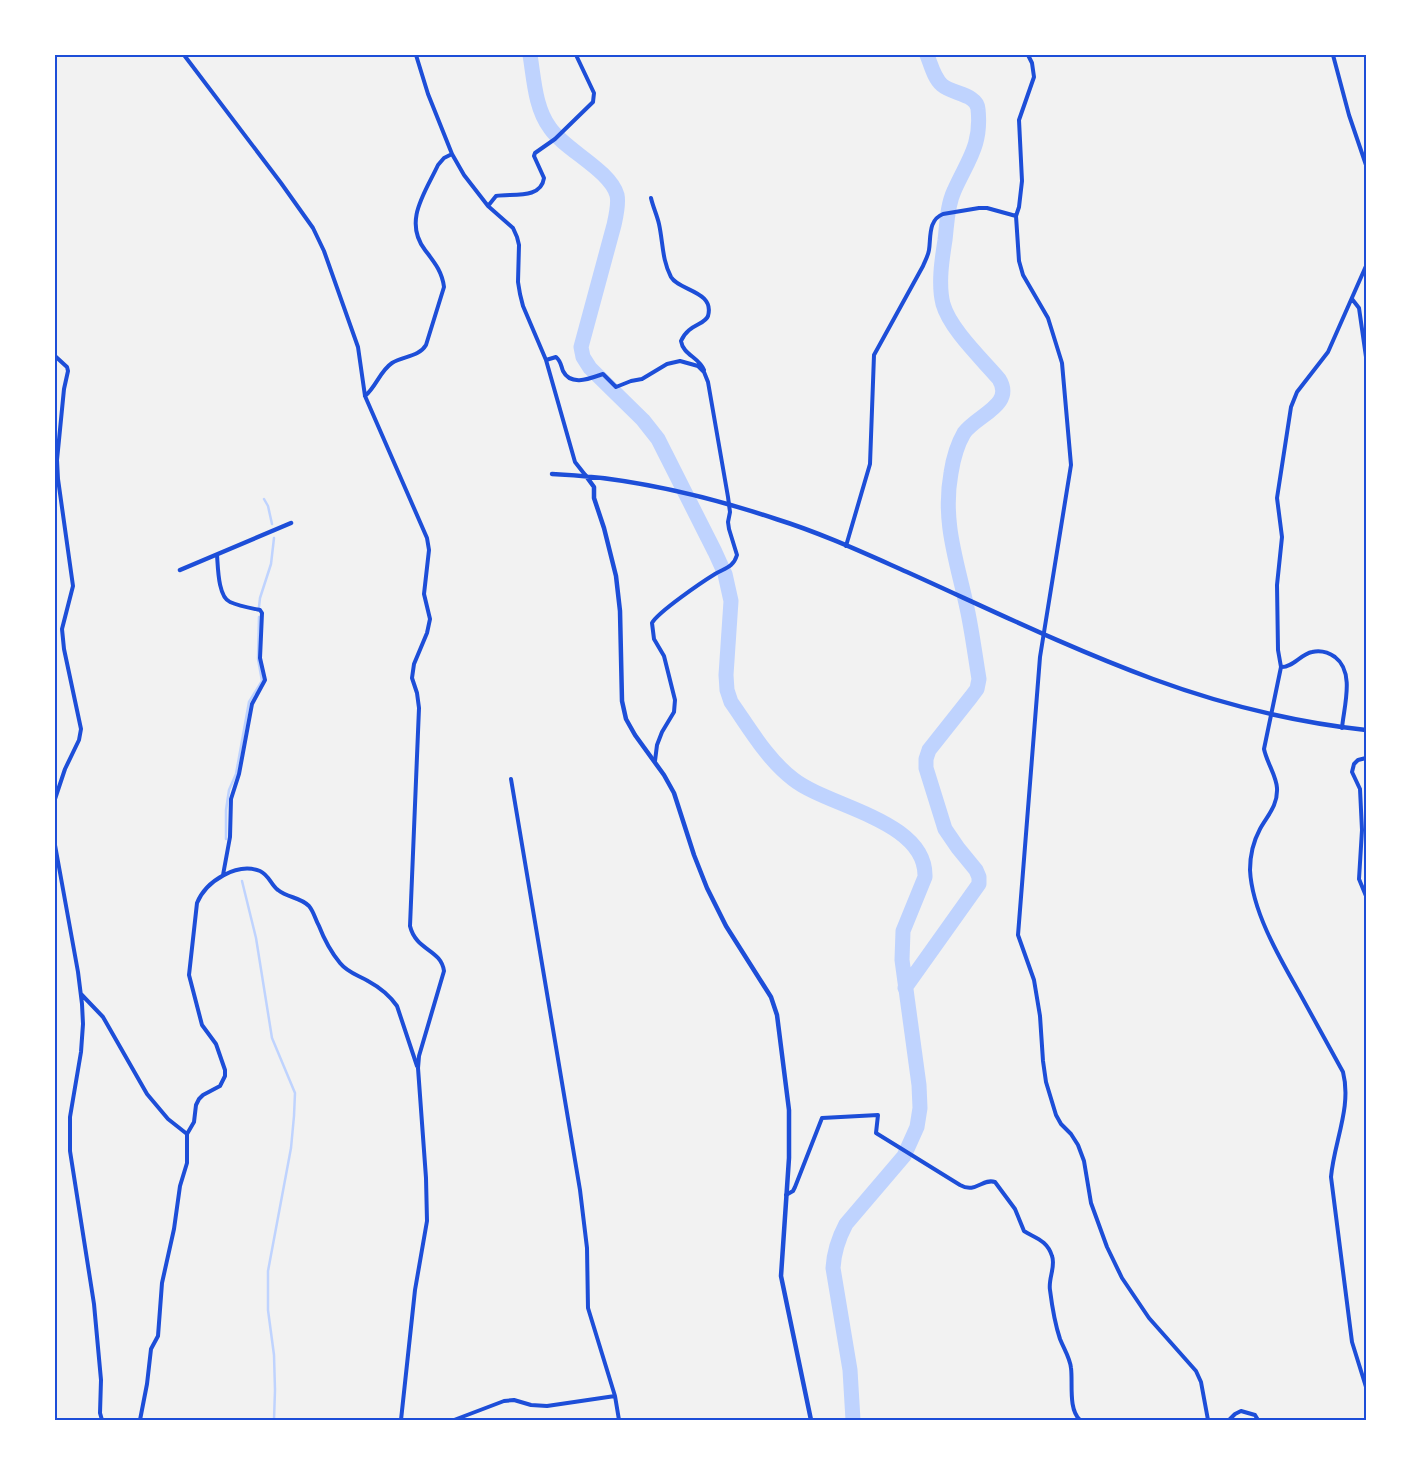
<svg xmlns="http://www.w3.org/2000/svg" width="1421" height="1475" font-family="Figtree,sans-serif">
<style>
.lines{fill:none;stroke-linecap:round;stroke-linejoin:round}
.stream{stroke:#bfd3fe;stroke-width:2.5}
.river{stroke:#bfd3fe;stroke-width:15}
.minor{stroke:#1d4ed8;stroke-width:4}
.tertiary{stroke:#1d4ed8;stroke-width:4.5}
.neatline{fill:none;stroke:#1d4ed8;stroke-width:2}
</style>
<rect width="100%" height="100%" fill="#f2f2f2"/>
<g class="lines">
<path class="stream" d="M264,499L268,506L272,524
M259,607L260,598L271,564L274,538
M226,839V810L229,790L236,774L249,702L262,681L258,659L259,617
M242,881L256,938L272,1038L295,1093L294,1116L291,1148L268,1271V1310L274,1355L275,1390L274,1420"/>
<path class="river" d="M530,55C534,79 535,108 550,128C565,150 610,170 617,195C619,204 616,216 614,225L581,347L583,357L590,368L643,420L658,439L715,552L725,574L731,601L726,675L727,690L731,702C750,729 767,759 793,779C828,807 927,820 925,877L903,931L902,960L919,1085L920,1108L917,1127L904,1156L846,1224C838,1239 834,1251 833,1268L850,1370L853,1420
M905,988L979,884V877L976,870L958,848L945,829L926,768V759L929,750L971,697L977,689L979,679C975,655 972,631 967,608C957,561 942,522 951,473C953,460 957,445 964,433C977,415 1015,405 999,379C982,359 950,329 943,304C938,284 942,259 945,240C947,224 947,206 954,191C967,161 982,146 978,109C977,94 952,94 942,85C934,78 931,65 927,55"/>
<path class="minor" d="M184,55L281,183L313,228L324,251L358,347L365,396L427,538L429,550L424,594L430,619L427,633L414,664L412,678L417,693L419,708L410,926C416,951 441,949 444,971L419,1056L418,1068L426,1178L427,1221L415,1290L401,1420
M416,55L428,94L452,154L464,175L488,206L513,228L517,237L519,245L518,282L520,294L523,306L546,360L575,462L586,476
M1028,55L1032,63L1034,77L1019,120L1022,181L1019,207L1016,216L1019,261L1023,275L1048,318L1062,363L1071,465L1040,657L1018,935L1034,980L1040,1016L1043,1061L1046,1082L1056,1115L1061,1124L1071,1134L1078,1145L1084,1161L1091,1203L1107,1247L1122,1278L1149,1318L1196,1371L1201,1382L1208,1420
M1333,55L1349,115L1366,165
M651,198C653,207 657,215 659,224C663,242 662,260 671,277C679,291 715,291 708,316C705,325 688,324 681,341C683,355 699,357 704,370
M488,206L496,196C511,193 541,200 544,178L534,156L535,153L555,139L593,102L594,93L576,55
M1366,266L1328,352L1297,392L1291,407L1277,498L1282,537L1277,585L1278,650L1281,667L1264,749C1267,763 1276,775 1277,788C1278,806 1267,816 1260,829C1253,842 1250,856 1250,870C1252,911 1279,957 1299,992C1314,1019 1328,1045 1343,1072C1352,1107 1334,1142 1331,1177L1352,1342L1366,1387
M1352,299L1359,308L1366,357
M55,356L67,367L68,371L64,389L57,460L58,479L73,586L62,629L64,649L81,729L79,740L65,769L55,799
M546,360L556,357C561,361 561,366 563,371C571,387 591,378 603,374L616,387L631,381L642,379L667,364L680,361L698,366L704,372L708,382L728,497L730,512L728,522L729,529L737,555C733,568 725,568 715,574C702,582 658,612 652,623L654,639L664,656L675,700L674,712L662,732L657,745L655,761
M365,396C376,387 380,371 392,363C403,356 419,357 426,345L444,287C442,271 434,262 425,250C403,221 425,193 438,165L444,158L452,154
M846,546L870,464L874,355L923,266C925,261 928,256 929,250C931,237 928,220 943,214L979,208H987L1016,216
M217,555C218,567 218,597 230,602C239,606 250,608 260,610L262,613L260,658L265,680L252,704L239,774L231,799L230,837L223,875
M1281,667C1292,668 1301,654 1312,652C1321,650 1328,652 1335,657C1355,672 1344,706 1342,728
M1366,758L1358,760L1354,764L1352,772L1360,789L1362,830L1359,879L1366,896
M511,779L580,1190L587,1248L588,1308L615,1396L619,1420
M55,845L78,972L82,1004L83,1024L81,1052L70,1117V1151L94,1304L101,1380L100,1413L102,1420
M81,994L103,1017L147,1094L168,1119L187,1134
M786,1195L793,1191L795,1187L822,1118L878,1115L876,1133L960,1185C976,1194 982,1178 995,1182L1015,1209L1024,1231C1035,1238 1047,1240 1052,1256C1056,1266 1048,1279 1050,1290C1052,1306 1055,1324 1060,1339C1064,1349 1070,1358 1071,1368C1073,1383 1068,1409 1080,1420
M140,1420L147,1384L151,1349L158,1336L162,1283L174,1229L180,1186L187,1163V1134L194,1122L196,1105L199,1099L203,1095L220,1086L225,1076V1070L216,1044L202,1025L189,975L197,903C206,881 237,862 260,871C269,875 271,885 278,890C288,898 300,897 309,906C314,912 315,919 319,926C324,939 331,952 340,963C348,973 358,975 368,981C379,987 390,996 397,1006L417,1066
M454,1420L504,1401L514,1400L531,1405L547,1406L615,1396
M1229,1420L1235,1414L1241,1411L1255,1415L1258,1420"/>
<path class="tertiary" d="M552,474C628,477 704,495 776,519C821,533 864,553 907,572C989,609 1069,648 1153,679C1221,704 1293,722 1366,730
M586,476L594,487V498L604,528L616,576L620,611L622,701L626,719L635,735L664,775L674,793L694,855L707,888L726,926L771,997L777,1015L789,1110V1158L781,1276L811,1420
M180,570L291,523"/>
</g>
<rect width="1421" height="1475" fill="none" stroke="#ffffff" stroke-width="112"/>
<rect x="56" y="56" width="1309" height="1363" class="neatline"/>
</svg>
